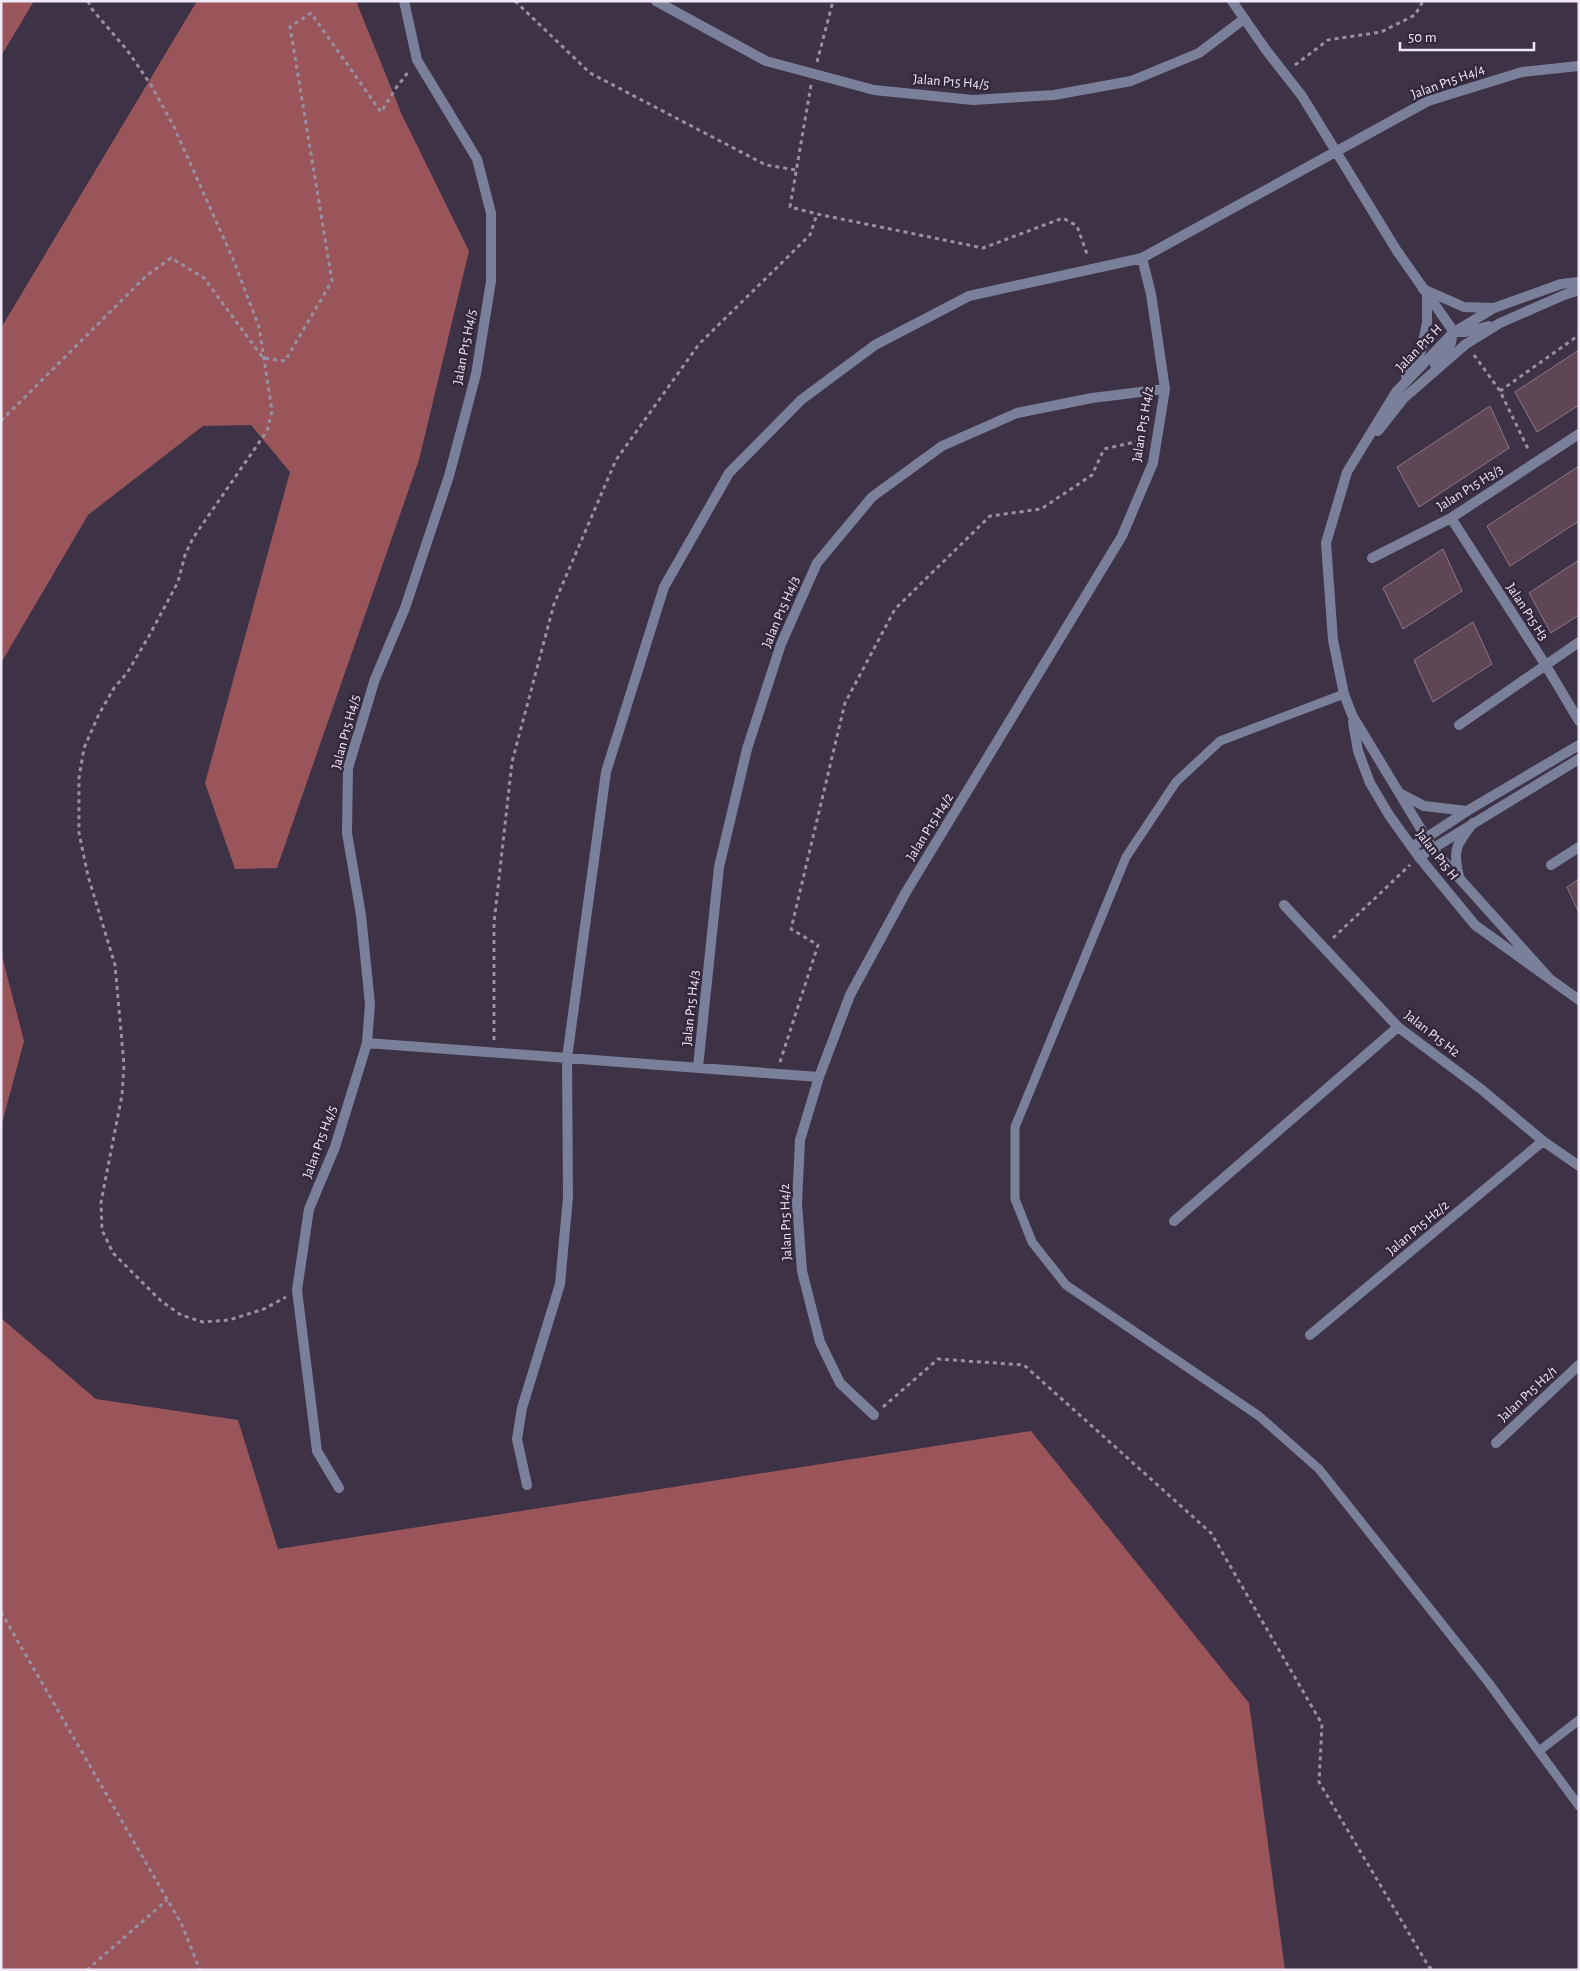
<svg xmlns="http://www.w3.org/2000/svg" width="1580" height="1971" font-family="'Alegreya Sans',sans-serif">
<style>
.forest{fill:#99555a}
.building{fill:#5e4654;stroke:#917787}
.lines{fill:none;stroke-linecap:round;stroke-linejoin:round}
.path{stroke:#9990a1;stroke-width:3;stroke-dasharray:4 4;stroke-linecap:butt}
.service{stroke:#7a7f9a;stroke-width:9}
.minor{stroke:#7a7f9a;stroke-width:10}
.tertiary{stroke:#7a7f9a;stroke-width:10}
.labels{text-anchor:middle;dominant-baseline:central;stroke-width:5;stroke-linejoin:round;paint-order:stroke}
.street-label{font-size:14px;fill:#f0e9f7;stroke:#33283c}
</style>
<rect width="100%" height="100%" fill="#3d3246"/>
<path class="forest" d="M1,1H34L1,56Z
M197,1H356L402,115L469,251L419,460L277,868L235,869L205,783L290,472L251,425L203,426L88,515L1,663V328Z
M1,952L24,1041L1,1127Z
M1,1316L2,1319L96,1399L238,1420L278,1549L1031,1431L1249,1703L1285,1970H1Z"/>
<path class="building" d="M1579,350V405L1537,432L1515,392Z
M1490,406L1509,448L1419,507L1397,467Z
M1579,466V521L1510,566L1487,526Z
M1443,549L1462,591L1403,629L1383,588Z
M1579,560V615L1551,633L1529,593Z
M1473,622L1492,664L1433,702L1414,660Z
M1579,879V913L1567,887Z"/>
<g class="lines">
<path class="path" d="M88,1L91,8L127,50L151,85L174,127L233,259L259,327L272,411L267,431L193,538L185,555L178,582L149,636L127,673L114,688L99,714L84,748L79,778V833L88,876L115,965L124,1065L122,1095L101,1202L102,1230L113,1253L161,1301L181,1315L203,1322L229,1320L264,1309L286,1297
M515,1L590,73L766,165L796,170
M817,62L833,1
M1295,65L1328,40L1381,32L1415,15L1423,1
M811,85L790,207L817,214L983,248L1063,218L1077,226L1088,257
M1474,355L1500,391L1529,451
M1500,391L1579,335
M1,421L146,276L171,258L204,278L263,358L285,361L332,281L290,27L311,13L381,112L396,88L409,71
M1333,938L1410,865
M494,1040V923L512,762L554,604L616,460L699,344L810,235L817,214
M780,1062L818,945L791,929L845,703L895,609L990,516L1041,509L1092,475L1104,449L1144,440
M883,1407L938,1359L1024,1365L1211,1533L1322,1724L1319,1782L1429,1967L1435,1970
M1,1612L182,1925L200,1970
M87,1970L167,1900"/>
<path class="service" d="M1344,694L1220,741L1176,782L1126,857L1015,1127V1199L1032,1242L1066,1285L1259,1416L1319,1469L1488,1682L1579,1806
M1539,1751L1579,1720"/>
<path class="minor" d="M656,1L766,61L874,90L973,100L1054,95L1131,81L1199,53L1244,19
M1232,1L1266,50L1302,96L1397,251L1454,332
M1451,518L1545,664L1579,721
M1372,558L1451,518L1579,434
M1459,725L1579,642
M1412,847L1467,811L1579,745
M1419,857L1579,759
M1551,865L1579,847
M1284,905L1398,1027L1481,1089L1543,1141L1579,1166
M367,1043L819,1077
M698,1067L719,867L747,749L781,644L817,563L872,497L942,446L1017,413L1092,398L1165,389
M1174,1221L1398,1027
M1310,1335L1543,1141
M874,1415L840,1383L820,1342L802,1271L797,1203L800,1140L819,1077L850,995L906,892L1122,536L1153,463L1165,389L1151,294L1142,258
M1496,1443L1579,1365
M527,1485L517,1439L522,1408L560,1284L568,1197L567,1058L606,772L664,587L729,473L801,400L875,345L969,296L1142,258L1428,101L1522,72L1579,66
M339,1488L317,1451L297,1290L309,1209L335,1147L367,1043L370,1004L361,915L347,833L348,768L375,679L405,608L449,476L476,374L491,281V213L477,159L417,60L404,1"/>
<path class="tertiary" d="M1423,289L1464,307L1493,308
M1455,332H1465L1489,326
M1435,365L1451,343L1452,337
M1406,376L1421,351L1427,323V294
M1378,431L1404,398L1466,344L1500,323L1564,295L1579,290
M1353,722L1358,751L1370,783L1389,815L1419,857L1475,925L1579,1000
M1399,793L1424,806L1467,811
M1459,876C1452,849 1457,844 1473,823
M1549,978L1433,849L1352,715L1344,694L1333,640L1326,543L1347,472L1396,392L1454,332L1494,308L1561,284L1579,282"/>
</g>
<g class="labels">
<g class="street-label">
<text transform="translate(951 82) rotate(4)">Jalan P15 H4/5</text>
<text transform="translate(1448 82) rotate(-20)">Jalan P15 H4/4</text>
<text transform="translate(465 347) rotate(-79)">Jalan P15 H4/5</text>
<text transform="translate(1419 348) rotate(-46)">Jalan P15 H</text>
<text transform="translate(1143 424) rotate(-81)">Jalan P15 H4/2</text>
<text transform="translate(1470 488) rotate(-32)">Jalan P15 H3/3</text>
<text transform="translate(781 612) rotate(-67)">Jalan P15 H4/3</text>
<text transform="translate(1527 612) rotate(57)">Jalan P15 H3</text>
<text transform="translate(346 732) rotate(-75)">Jalan P15 H4/5</text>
<text transform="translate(930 827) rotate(-58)">Jalan P15 H4/2</text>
<text transform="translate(1437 855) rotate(52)">Jalan P15 H</text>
<text transform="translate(691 1008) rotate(-84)">Jalan P15 H4/3</text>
<text transform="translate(1432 1034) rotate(38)">Jalan P15 H2</text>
<text transform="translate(320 1142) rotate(-70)">Jalan P15 H4/5</text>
<text transform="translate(786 1222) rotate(-92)">Jalan P15 H4/2</text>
<text transform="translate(1418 1228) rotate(-40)">Jalan P15 H2/2</text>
<text transform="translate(1528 1394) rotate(-43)">Jalan P15 H2/1</text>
</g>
</g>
<rect width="1580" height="1971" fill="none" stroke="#f0e9f7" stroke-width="5"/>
<path d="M1400 42v8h134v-8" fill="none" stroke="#f0e9f7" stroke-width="2.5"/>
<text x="1408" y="42" font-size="15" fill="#f0e9f7" stroke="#33283c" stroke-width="4" paint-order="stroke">50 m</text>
</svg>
